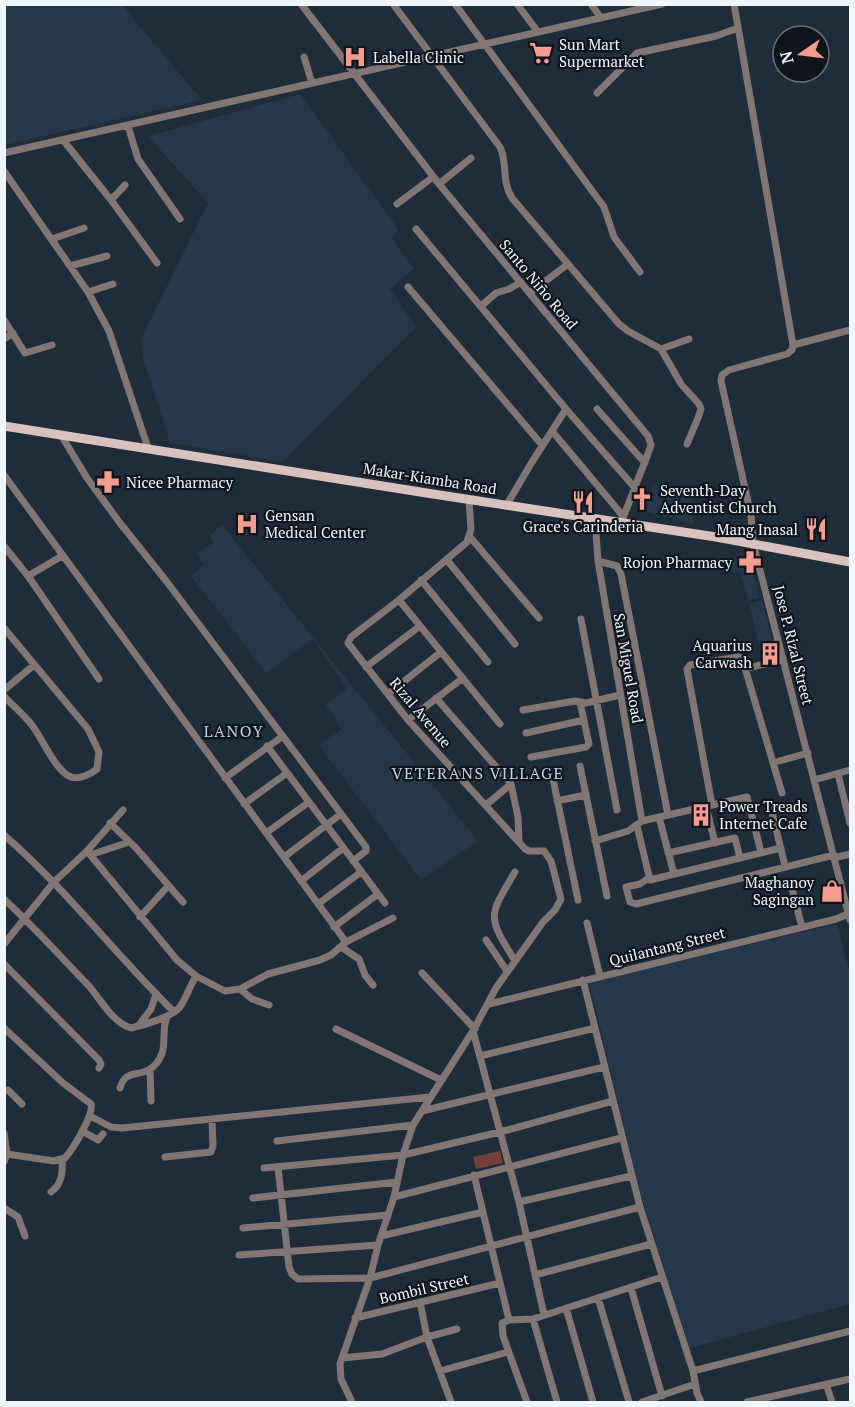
<svg xmlns="http://www.w3.org/2000/svg" width="855" height="1407" font-family="'PT Serif',serif">
<style>
.built{fill:#25374a}
.green{fill:#753e38}
.lines{fill:none;stroke-linecap:round;stroke-linejoin:round}
.minor{stroke:#827675;stroke-width:7}
.major{stroke:#d9c1be;stroke-width:9}
.labels{text-anchor:middle;dominant-baseline:central;stroke-width:4.5;stroke-linejoin:round;paint-order:stroke}
.poi-label{font-size:15px;fill:#eff6fd;stroke:#0f151b;text-anchor:start}
.street-label{font-size:15px;fill:#eff6fd;stroke:#0f151b}
.neighbourhood-label{font-size:16px;letter-spacing:1.5px;fill:#c1d2e4;stroke:#0f151b}
</style>
<rect width="100%" height="100%" fill="#1f2d3b"/>
<path class="built" d="M4,5H122L202,100L5,145Z
M300,94L399,230L392,239L414,269L390,289L416,327L282,462L170,443L143,358L141,339L208,203L148,136Z
M653,484L672,492L673,488L691,494L694,524L644,511Z
M222,525L478,841L421,880L319,746L342,729L326,705L347,689L313,639L266,673L191,576L204,564L197,554L213,543L210,535Z
M719,556L751,561L759,598L748,601L740,573L722,571Z
M762,600L773,643L760,647L749,603Z
M837,924L850,974V1304L690,1348L644,1206L589,982Z"/>
<path class="green" d="M500,1151L503,1163L476,1169L473,1157Z"/>
<g class="lines">
<path class="minor" d="M301,4L439,184L648,436L651,445L649,451L621,523
M393,4L500,147C508,163 501,181 512,198L619,324L628,331L661,349L681,384L699,404L701,409L698,418L687,444
M455,4L604,207L614,237L640,272
M517,4L538,32
M591,4L601,18
M734,4L793,345L792,350L787,354L729,370L722,375L721,381L751,515L753,543L850,920
M304,57L312,83
M597,93L637,53L716,36L738,28
M128,126L138,159L180,219
M63,140L111,200L157,263
M4,153L662,4
M4,171L88,292L109,331L148,448
M439,184L471,158
M111,200L125,185
M397,204L433,177
M416,229L566,409L532,462L506,506
M52,239L84,228
M70,266L107,256
M408,287L542,445
M88,292L113,284
M530,293L568,264
M481,306L496,293L509,289L521,282
M4,320L25,353L52,345
M4,339L13,333
M793,345L850,330
M661,349L689,339
M566,409L635,488
M597,409L645,463
M552,431L623,516
M61,435L87,478L120,523L167,582L366,847V851L353,861
M4,475L346,942
M595,519L598,561L642,821
M470,537L539,618
M4,546L28,576
M62,556L28,576L99,679
M447,560L515,644
M598,561L617,566L621,574L668,815
M421,580L488,662
M399,600L500,724
M581,619L617,810
M4,628L88,729L99,752L97,769C91,774 79,780 71,777C55,771 42,737 31,724C23,714 13,706 4,696
M366,667L420,626
M745,669L783,659
M4,690L34,665
M388,694L441,652
M436,698L511,784L518,817L519,842
M523,710L575,701L586,703L620,695
M408,720L463,678
M526,733L584,720
M267,746L385,903
M531,757L586,747L589,744L580,702
M779,761L808,753
M580,766L607,896
M838,774L850,823
M225,778L283,736
M553,779L578,900
M814,780L850,770
M557,801L585,795
M244,804L287,773
M770,804L785,866
M486,805L511,784
M712,805L687,669L690,665L738,657L742,658L782,793
M706,806L715,843
M659,817L674,874
M110,823L136,848L183,902
M637,826L650,880L781,848
M266,833L309,802
M4,835C66,889 116,955 174,1012
M595,841L628,831L642,821L747,797L761,852
M87,851L177,960L196,976
M668,853L735,838L740,858
M90,855L129,842
M284,857L341,814
M834,858L850,854
M515,872C488,917 487,916 515,961
M650,877L640,884L626,887L630,902L636,904L834,855
M301,881L343,848
M791,885L802,927
M4,899C34,927 61,957 89,986C101,1000 113,1023 131,1028C144,1025 172,1017 180,1007C186,998 190,986 196,976L225,991L240,989L268,974L320,960L331,955L346,942L393,918
M318,904L361,872
M140,917L168,886
M587,923L600,976
M334,927L378,894
M486,940L507,971
M4,944L54,882L87,851L123,810
M341,947L359,959L365,975L373,985
M4,964L99,1060L101,1064L99,1068
M422,973L475,1029
M583,980L640,1207L693,1371L697,1393L701,1402
M240,989L252,999L269,1005
M489,1004L836,919L850,913
M139,1025L151,1009L156,994
M4,1028L63,1083L91,1104C94,1115 73,1149 65,1158L54,1161L7,1154L4,1162
M336,1029L441,1080
M473,1031L519,1202L544,1315
M480,1056L595,1028
M150,1069L151,1101
M120,1088C126,1067 141,1079 154,1066C170,1050 160,1033 167,1017
M8,1090L22,1104
M422,1111L604,1067
M90,1116L111,1127L122,1128L430,1097
M82,1131L98,1140L103,1134
M4,1133L7,1154H4
M277,1141L413,1125
M165,1157L211,1152L213,1146L212,1119
M278,1167L289,1267L292,1274L298,1279L370,1278L640,1207
M264,1168L403,1155L500,1132L613,1101
M474,1175L509,1320
M51,1192C62,1184 63,1172 62,1159
M394,1197L621,1138
M253,1198L397,1182
M519,1202L631,1176
M4,1208L18,1217L25,1236
M243,1228L388,1215
M381,1236L483,1212
M239,1255L378,1245
M535,1275L651,1244
M631,1288L662,1396
M598,1298L629,1402
M566,1308L593,1402
M355,1318L500,1283
M533,1319L557,1402
M342,1358L382,1354L427,1337L420,1302
M440,1371L508,1352
M693,1371L850,1331
M826,1384L832,1402
M352,1402L341,1379L340,1364L370,1278L378,1245L394,1197L403,1155L413,1125L473,1031L496,988L543,922L555,910L561,899L551,861L544,851H529L525,849L408,720L348,643L351,637L399,600L467,542L471,529L469,500
M451,1402L427,1337L457,1329
M527,1402L503,1336L502,1323L509,1320L533,1319L662,1277
M642,1402L695,1384
M747,1402L850,1379"/>
<path class="major" d="M4,426L433,494L716,537L850,562"/>
</g>
<defs>
<g id="supermarket-bare" transform="scale(1.8)"><path d="M-6-5.5h2.5l.6 2H6L4.5 2H-2.5L-4.4-4H-6ZM-1.5 3.2a1.3 1.3 0 1 0 .1 0ZM3 3.2a1.3 1.3 0 1 0 .1 0Z" fill="#f59c91" stroke="#0f151b" stroke-width="2.5" paint-order="stroke"/></g>
<g id="hospital-bare" transform="scale(1.8)"><path d="M-5-5h3v3.5h4V-5h3V5h-3V1.5h-4V5h-3Z" fill="#f59c91" stroke="#0f151b" stroke-width="2.5" paint-order="stroke"/></g>
<g id="pharmacy-bare" transform="scale(1.8)"><path d="M-2-6h4v4h4v4h-4v4h-4v-4h-4v-4h4Z" fill="#f59c91" stroke="#0f151b" stroke-width="2.5" paint-order="stroke"/></g>
<g id="church-bare" transform="scale(1.8)"><path d="M-1.2-6h2.4v3.5h3.3v2.4h-3.3V6h-2.4V-.1h-3.3v-2.4h3.3Z" fill="#f59c91" stroke="#0f151b" stroke-width="2.5" paint-order="stroke"/></g>
<g id="restaurant-bare" transform="scale(1.8)"><path d="M-5-6h1v4h1v-4h1v4h1v-4h1v5L-1.5 .5V6h-2V.5L-5-1ZM5-6V6H3V1.5H1.5Q1.5-4 5-6Z" fill="#f59c91" stroke="#0f151b" stroke-width="2.5" paint-order="stroke"/></g>
<g id="building-bare" transform="scale(1.8)"><path d="M-4-6H4V6H1V3H-1V6H-4ZM-2.5-4.3h1.7v1.8h-1.7ZM.8-4.3h1.7v1.8H.8ZM-2.5-1h1.7V.8h-1.7ZM.8-1h1.7V.8H.8Z" fill="#f59c91" stroke="#0f151b" stroke-width="2.5" paint-order="stroke"/></g>
<g id="shop-bare" transform="scale(1.8)"><path d="M-5-2.5h2.3a2.7 3.5 0 0 1 5.4 0H5L5.5 6h-11ZM-1.5-2.5h3a1.5 2.3 0 0 0-3 0Z" fill="#f59c91" stroke="#0f151b" stroke-width="2.5" paint-order="stroke"/></g>
</defs>
<g fill-rule="evenodd">
<use href="#supermarket-bare" x="541" y="53"/>
<use href="#hospital-bare" x="355" y="57"/>
<use href="#pharmacy-bare" x="108" y="482"/>
<use href="#church-bare" x="642" y="499"/>
<use href="#restaurant-bare" x="583" y="502"/>
<use href="#hospital-bare" x="247" y="524"/>
<use href="#restaurant-bare" x="816" y="529"/>
<use href="#pharmacy-bare" x="750" y="562"/>
<use href="#building-bare" x="770" y="654"/>
<use href="#building-bare" x="701" y="815"/>
<use href="#shop-bare" x="832" y="891"/>
</g>
<g class="labels">
<g class="poi-label">
<text x="559" y="44">Sun Mart<tspan x="559" dy="17">Supermarket</tspan></text>
<text x="373" y="57">Labella Clinic</text>
<text x="126" y="482">Nicee Pharmacy</text>
<text x="660" y="490">Seventh-Day<tspan x="660" dy="17">Adventist Church</tspan></text>
<text x="265" y="515">Gensan<tspan x="265" dy="17">Medical Center</tspan></text>
<text x="583" y="526" text-anchor="middle">Grace's Carinderia</text>
<text x="798" y="529" text-anchor="end">Mang Inasal</text>
<text x="732" y="562" text-anchor="end">Rojon Pharmacy</text>
<text x="752" y="645" text-anchor="end">Aquarius<tspan x="752" dy="17">Carwash</tspan></text>
<text x="719" y="806">Power Treads<tspan x="719" dy="17">Internet Cafe</tspan></text>
<text x="814" y="882" text-anchor="end">Maghanoy<tspan x="814" dy="17">Sagingan</tspan></text>
</g>
<g class="street-label">
<text transform="translate(539 284) rotate(50)">Santo Niño Road</text>
<text transform="translate(430 478) rotate(9)">Makar-Kiamba Road</text>
<text transform="translate(794 645) rotate(76)">Jose P. Rizal Street</text>
<text transform="translate(629 668) rotate(80)">San Miguel Road</text>
<text transform="translate(421 712) rotate(50)">Rizal Avenue</text>
<text transform="translate(667 946) rotate(-14)">Quilantang Street</text>
<text transform="translate(424 1288) rotate(-13)">Bombil Street</text>
</g>
<g class="neighbourhood-label">
<text x="234" y="731">LANOY</text>
<text x="478" y="773">VETERANS VILLAGE</text>
</g>
</g>
<rect width="855" height="1407" fill="none" stroke="#eff6fd" stroke-width="12"/>
<g transform="translate(801 54) rotate(256)"><circle r="28" fill="#0f151b" stroke="#696f75" stroke-width="1.5"/>
<path d="M0-4.5L10 22L0 15L-10 22Z" fill="#f59c91"/>
<text y="-9" font-size="16" font-weight="bold" text-anchor="middle" fill="#eff6fd">N</text>
</g>
</svg>
